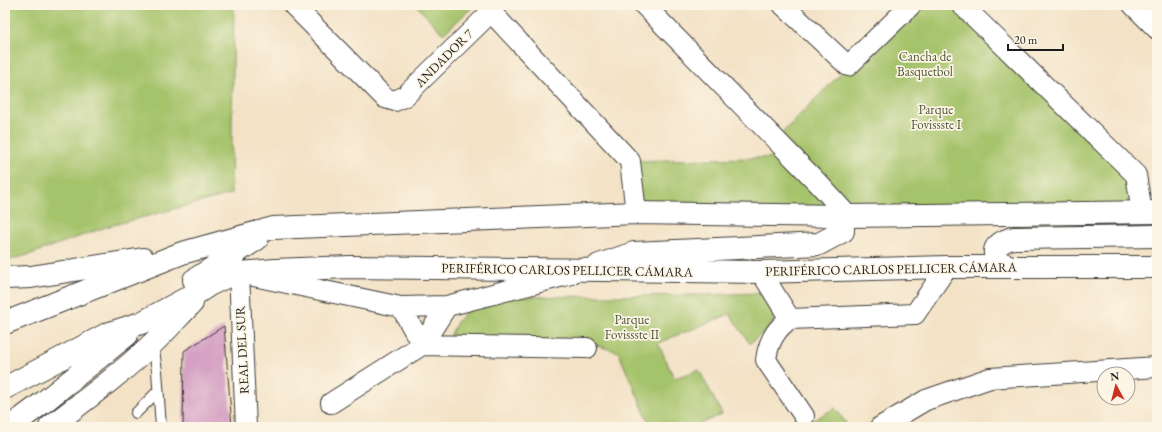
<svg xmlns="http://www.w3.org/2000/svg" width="1162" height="432" font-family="'EB Garamond',serif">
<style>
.green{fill:#a5c36a;stroke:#607043}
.building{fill:#d5a0c4}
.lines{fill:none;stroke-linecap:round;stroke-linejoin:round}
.service-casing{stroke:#3c3a36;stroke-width:12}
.minor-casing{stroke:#3c3a36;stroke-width:22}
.primary-casing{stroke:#3c3a36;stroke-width:24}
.service{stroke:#fff;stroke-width:10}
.minor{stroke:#fff;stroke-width:20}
.primary{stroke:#fff;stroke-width:22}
.labels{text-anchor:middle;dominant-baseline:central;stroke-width:3.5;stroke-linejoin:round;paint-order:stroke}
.park-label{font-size:13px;fill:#4c5637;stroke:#fcf5e5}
.street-label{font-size:13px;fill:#1c1c1c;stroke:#fcf5e5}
</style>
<rect width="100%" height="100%" fill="#fcf5e5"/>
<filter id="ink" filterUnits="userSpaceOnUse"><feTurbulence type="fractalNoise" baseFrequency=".025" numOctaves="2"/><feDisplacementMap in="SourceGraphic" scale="8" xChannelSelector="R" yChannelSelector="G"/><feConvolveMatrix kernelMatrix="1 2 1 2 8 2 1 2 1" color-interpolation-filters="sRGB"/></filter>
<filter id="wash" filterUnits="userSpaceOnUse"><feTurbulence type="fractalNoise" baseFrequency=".012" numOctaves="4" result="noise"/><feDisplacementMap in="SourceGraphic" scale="16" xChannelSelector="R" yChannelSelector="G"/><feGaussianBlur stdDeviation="0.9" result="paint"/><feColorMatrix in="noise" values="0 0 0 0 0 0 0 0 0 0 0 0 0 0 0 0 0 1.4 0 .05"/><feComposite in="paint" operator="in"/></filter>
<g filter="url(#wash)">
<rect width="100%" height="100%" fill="#f3e2c6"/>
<path class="green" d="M5,5H234L231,194L106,227L28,255L5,261Z
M416,5H475L443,34Z
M910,5H962L1136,175L1142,212L636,213L630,161L792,157L776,139L867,47Z
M758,293C787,318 772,324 750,344L730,314L658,343L674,378L699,370L722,414L698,425V427H651L618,352L598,346L551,342L450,337L451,334L457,322L469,308L506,297L703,295Z
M835,408L849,427H801Z"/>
<g id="blocks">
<path class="building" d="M224,326L232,427H183L184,351Z"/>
</g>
</g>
<g filter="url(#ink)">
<use href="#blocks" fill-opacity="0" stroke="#3c3a36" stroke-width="1"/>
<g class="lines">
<g class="service-casing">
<path id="service" d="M153,343L157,371L161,427
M136,413L158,391"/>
</g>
<g class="minor-casing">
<path id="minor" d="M293,5L385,98L395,101L405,96L491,12L630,161L636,213
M644,5L819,184L848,216
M783,5L848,66L911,5
M962,5L1136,175L1142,212
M1133,5L1157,29
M761,272L790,319C775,329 768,343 766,360L804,416
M401,307L422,345
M790,319L915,314L947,267
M422,345L587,348
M331,403L422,345L447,306
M246,427L239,273L401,307L447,306L571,274
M880,427L926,400L990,378L1157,367"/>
</g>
<g class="primary-casing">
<path id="primary" d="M599,265L634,253L819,244L843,231V216
M1009,266C1006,265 1000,263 998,260C988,247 1004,240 1014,238L1157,236
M5,278L31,277L143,259
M194,280L257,239
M5,323L182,253L273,228L636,213L848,216L1157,212
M5,388L107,334L141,323L200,291L209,285L230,275L239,273L275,270L350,267L761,272L947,267H1157
M10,427L45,401L127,335
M50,427C85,400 121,374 153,343C167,330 179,316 192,303"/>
</g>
<use href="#service" class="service"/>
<use href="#minor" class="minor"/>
<use href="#primary" class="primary"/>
</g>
</g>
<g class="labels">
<g class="park-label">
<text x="925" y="56">Cancha de<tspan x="925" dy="15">Basquetbol</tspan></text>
<text x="936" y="109">Parque<tspan x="936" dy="15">Fovissste I</tspan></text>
<text x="632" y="319">Parque<tspan x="632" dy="15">Fovissste II</tspan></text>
</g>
<g class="street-label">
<text transform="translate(444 58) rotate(-45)">ANDADOR 7</text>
<text transform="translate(891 269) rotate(-1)">PERIFÉRICO CARLOS PELLICER CÁMARA</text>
<text transform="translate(567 270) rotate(1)">PERIFÉRICO CARLOS PELLICER CÁMARA</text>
<text transform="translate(242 350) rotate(-93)">REAL DEL SUR</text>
</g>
</g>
<rect width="1162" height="432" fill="none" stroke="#fcf5e5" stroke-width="20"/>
<g transform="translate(1116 386) rotate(353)"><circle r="19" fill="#fcf5e5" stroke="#a29e95"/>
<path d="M0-3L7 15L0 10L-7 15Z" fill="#c8321e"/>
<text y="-6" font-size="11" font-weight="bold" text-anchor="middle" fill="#1c1c1c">N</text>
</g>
<path d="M1008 44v6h55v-6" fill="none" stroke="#1c1c1c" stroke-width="2"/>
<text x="1014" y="44" font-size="12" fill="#1c1c1c" stroke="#fcf5e5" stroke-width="3" paint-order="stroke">20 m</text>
</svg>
